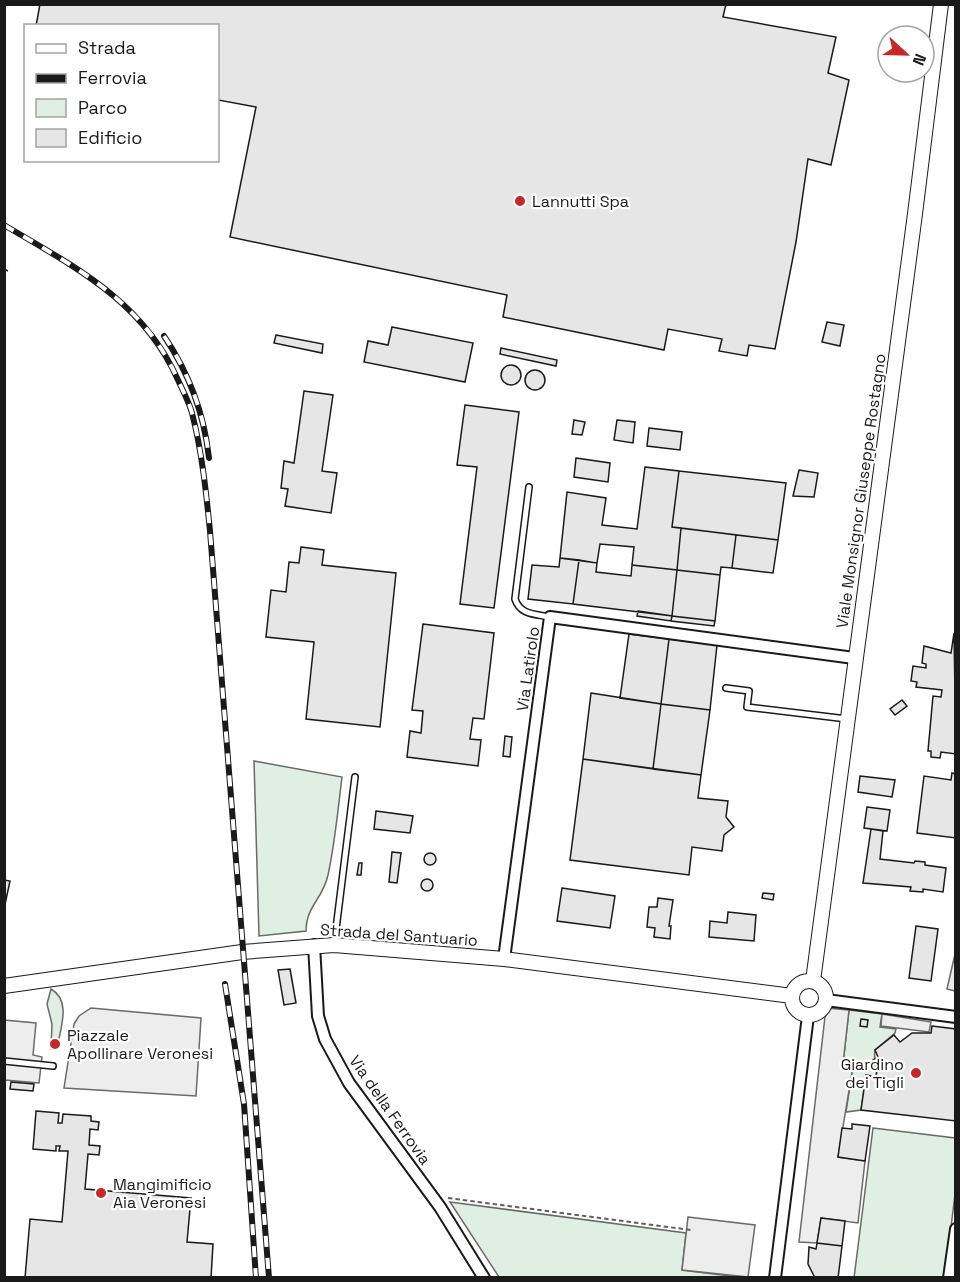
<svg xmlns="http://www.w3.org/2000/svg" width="960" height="1282" font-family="'Space Grotesk',sans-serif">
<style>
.green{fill:#e0efe3;stroke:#6a6a6a;stroke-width:1.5}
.parking{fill:#ededed;stroke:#6a6a6a;stroke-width:1.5}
.building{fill:#e6e6e6;stroke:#1a1a1a;stroke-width:1.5}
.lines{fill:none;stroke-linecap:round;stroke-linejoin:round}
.service-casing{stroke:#1a1a1a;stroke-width:8}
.minor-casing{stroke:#1a1a1a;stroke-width:14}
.tertiary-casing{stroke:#1a1a1a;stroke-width:16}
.path{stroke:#5f5f5f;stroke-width:2;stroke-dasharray:4.5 3;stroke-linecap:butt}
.service{stroke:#fff;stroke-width:5}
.minor{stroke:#fff;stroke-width:10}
.tertiary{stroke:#fff;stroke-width:14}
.rail-casing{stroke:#1a1a1a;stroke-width:6}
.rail{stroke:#fff;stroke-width:4;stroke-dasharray:11;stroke-linecap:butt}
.fence{stroke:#1a1a1a;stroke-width:1.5;stroke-dasharray:8 3;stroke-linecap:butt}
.poi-dot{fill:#c62828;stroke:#fff;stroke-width:2}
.labels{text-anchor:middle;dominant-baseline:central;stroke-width:4.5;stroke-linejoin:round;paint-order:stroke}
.poi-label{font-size:16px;fill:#1a1a1a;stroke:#fff;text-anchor:start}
.street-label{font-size:16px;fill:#1a1a1a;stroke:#fff}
</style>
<rect width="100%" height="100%" fill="#fff"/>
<path class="green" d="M254,761L342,777C338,809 335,843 328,875C323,899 306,906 306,931L259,936Z
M51,989C72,1001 60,1029 57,1049H51L52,1024L47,1004Z
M849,1010L882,1014L880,1027L896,1029L895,1033L875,1050C873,1060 878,1068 876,1077L866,1076L861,1110L846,1112L853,1066L843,1064Z
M873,1128L955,1138V1194L945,1277L854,1278Z
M450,1202L686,1233L682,1270L738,1277H499Z"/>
<path class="parking" d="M955,954V991L947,989Z
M91,1008L201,1018L196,1096L64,1088L74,1024L79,1016Z
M826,1008L849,1010L843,1064L853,1066L838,1157L865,1161L858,1223L821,1218L817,1243L799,1242Z
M882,1014L931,1022L929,1032L881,1026Z
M4,1020L36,1023L33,1055L42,1057L39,1083L5,1080Z
M688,1217L755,1225L748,1277L682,1270Z"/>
<path class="building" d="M40,4H726L723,17L836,37L828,73L849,80L831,165L808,159L796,242L775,349L749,345L747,356L719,351L722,339L668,329L664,350L503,317L507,295L230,237L256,107L218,100V26H36Z
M827,322L844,325L840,346L822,342Z
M392,327L473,343L465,382L364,362L368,341L388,345Z
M276,335L323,344L322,353L274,343Z
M501,348L557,360L556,366L500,354Z
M501 375a10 10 0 1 1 20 0a10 10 0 1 1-20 0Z
M525 380a10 10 0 1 1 20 0a10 10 0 1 1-20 0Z
M304,391L333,395L322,471L337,473L331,513L285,506L288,489L281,488L284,461L294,463Z
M465,405L519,412L494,608L460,604L477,467L457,465Z
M574,420L585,422L582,435L572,434Z
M617,420L635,422L633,443L614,440Z
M649,428L682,432L680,450L647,446Z
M576,458L610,463L608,482L574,477Z
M645,467L679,471L672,527L681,528L677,570L632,565L634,547L600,544L597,563L560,558L567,492L606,498L602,525L637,529Z
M799,470L818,473L814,497L793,496Z
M679,471L786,483L778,540L672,527Z
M681,528L736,535L732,568L721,567L720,575L677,570Z
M736,535L778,540L773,573L732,568Z
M301,547L324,550L322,565L396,573L380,727L306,719L314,642L266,637L271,590L286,592L289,562L299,563Z
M560,558L579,560L573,604L528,599L532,565L559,567Z
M579,560L597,563L596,572L631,576L632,565L677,570L672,616L573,604Z
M677,570L720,575L715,621L672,616Z
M638,611L672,616L671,621L637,616Z
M672,616L715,621L714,626L671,621Z
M423,624L494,633L484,719L473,718L470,739L481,740L478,766L407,757L410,731L421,733L423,711L412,710Z
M954,633L956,754L941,752L940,758L931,757V751H928L933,696L941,697L942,690L916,687L917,682L911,681L913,666L926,668V664L922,663L924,646L951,653Z
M629,634L669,639L661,704L620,698Z
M669,639L717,645L710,710L661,704Z
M591,693L661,704L653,769L583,759Z
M902,700L907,706L895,715L890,709Z
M661,704L710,710L701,775L653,769Z
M505,736L512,737L510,757L503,756Z
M583,759L701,775L698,798L728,801L726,817L734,827L724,835L722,851L692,847L689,875L570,860Z
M952,773L956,774V838L917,833L924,776L951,780Z
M860,776L895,780L892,797L858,792Z
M867,807L890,810L887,831L864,828Z
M376,811L413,816L410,833L374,829Z
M871,829L883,831L880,859L914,863L915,861L925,862V865L946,868L943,892L923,889V892L910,891L911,887L863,883Z
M392,852L401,853L397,883L389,882Z
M424 859a6 6 0 1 1 12 0a6 6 0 1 1-12 0Z
M359,863H362L361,875H357Z
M421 885a6 6 0 1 1 12 0a6 6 0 1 1-12 0Z
M4,880L10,881L4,909Z
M562,888L615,896L610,928L557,921Z
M763,893L774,894L773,900L762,898Z
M658,898L673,900L669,926H671L670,939L654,937L655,928L647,927L649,907H657Z
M728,912L756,915L754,941L709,937L710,921L727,923Z
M916,926L938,929L931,981L909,978Z
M290,969L296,1003L284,1005L278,970Z
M861,1019L868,1020L867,1027L860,1026Z
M932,1026L956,1029V1121L861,1110L866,1075L876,1077L877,1071L873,1060L878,1057L875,1050L894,1035L900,1042L912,1033H931Z
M11,1082L34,1084L33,1091L10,1089Z
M36,1111L59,1113L58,1123H62L63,1114L91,1116V1121L99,1122L98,1130L90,1129L89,1145L100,1146L99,1155L88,1154L85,1189L191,1198L187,1242L213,1244L211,1278H25L30,1219L62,1222L68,1151H59L60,1146H56V1151L33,1149Z
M852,1124L870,1126L865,1161L838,1157L842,1128L852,1129Z
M821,1218L845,1221L842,1246L817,1243Z
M817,1243L842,1246L838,1278H815L808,1264L809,1247L816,1249Z"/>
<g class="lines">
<g class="service-casing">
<path id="service" d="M529,487L515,599C520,615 535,614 550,617
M726,688L749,691L747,707L847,719
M334,945L355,777
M4,1061L53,1066"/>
</g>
<g class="minor-casing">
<path id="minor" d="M314,945L318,1016L325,1039L349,1083L440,1207L484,1278
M504,959L550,617L854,658
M826,1000L956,1017
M775,1278L808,1016
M949,1278L956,1229"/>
</g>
<g class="tertiary-casing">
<path id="tertiary" d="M792 998a17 17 0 1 1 34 0a17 17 0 1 1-34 0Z
M813,981L915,214L941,4
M4,986L242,952L334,945L504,959L792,996"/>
</g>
<path class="path" d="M448,1198L691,1230"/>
<use href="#service" class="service"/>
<use href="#minor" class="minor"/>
<use href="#tertiary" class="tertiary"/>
<g class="rail-casing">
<path id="rail" d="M4,225C75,267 143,301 178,380C183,391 189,402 192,413C202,452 206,491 210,531L269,1278
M164,336C189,373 204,413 209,458
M225,984L244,1104L256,1278"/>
</g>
<use href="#rail" class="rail"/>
<path class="fence" d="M4,269L8,271"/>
</g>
<g class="poi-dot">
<circle cx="520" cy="201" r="6"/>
<circle cx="55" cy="1044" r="6"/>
<circle cx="916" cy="1073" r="6"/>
<circle cx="101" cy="1193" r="6"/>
</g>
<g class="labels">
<g class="poi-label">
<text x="532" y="201">Lannutti Spa</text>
<text x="67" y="1035">Piazzale<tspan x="67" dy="18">Apollinare Veronesi</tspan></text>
<text x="904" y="1064" text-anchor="end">Giardino<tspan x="904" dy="18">dei Tigli</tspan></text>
<text x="113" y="1184">Mangimificio<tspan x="113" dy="18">Aia Veronesi</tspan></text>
</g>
<g class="street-label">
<text transform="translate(861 491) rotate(-82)">Viale Monsignor Giuseppe Rostagno</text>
<text transform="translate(528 669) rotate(-82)">Via Latirolo</text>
<text transform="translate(399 935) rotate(4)">Strada del Santuario</text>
<text transform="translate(390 1110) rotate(55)">Via della Ferrovia</text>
</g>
</g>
<rect width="960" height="1282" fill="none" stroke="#1a1a1a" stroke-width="12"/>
<rect x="24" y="24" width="195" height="138" fill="#ffffff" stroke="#a3a3a3" stroke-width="1.5"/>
<rect x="36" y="44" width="30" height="9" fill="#ffffff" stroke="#a3a3a3" stroke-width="1.5"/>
<text x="78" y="54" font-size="18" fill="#1a1a1a">Strada</text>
<rect x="36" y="74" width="30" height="9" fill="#1a1a1a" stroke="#a3a3a3" stroke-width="1.5"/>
<text x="78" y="84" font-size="18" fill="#1a1a1a">Ferrovia</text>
<rect x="36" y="99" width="30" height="18" fill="#e0efe3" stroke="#a3a3a3" stroke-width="1.5"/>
<text x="78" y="114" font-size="18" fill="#1a1a1a">Parco</text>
<rect x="36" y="129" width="30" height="18" fill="#e6e6e6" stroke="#a3a3a3" stroke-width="1.5"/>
<text x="78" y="144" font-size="18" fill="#1a1a1a">Edificio</text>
<g transform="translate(906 54) rotate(112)"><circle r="28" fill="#ffffff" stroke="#a3a3a3" stroke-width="1.5"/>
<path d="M0-4.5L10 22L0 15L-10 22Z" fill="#c62828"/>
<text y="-9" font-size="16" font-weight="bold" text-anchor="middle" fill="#1a1a1a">N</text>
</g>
</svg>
